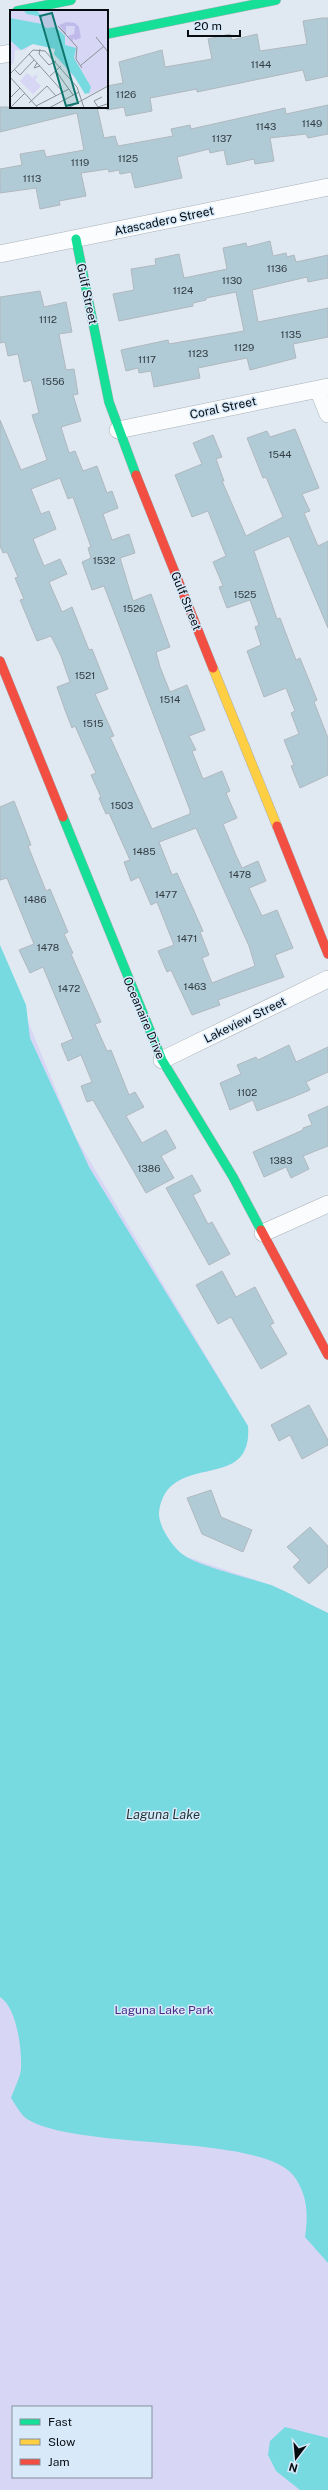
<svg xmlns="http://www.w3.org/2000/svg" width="328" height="2490" font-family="'Public Sans',sans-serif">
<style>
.green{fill:#d7d6f5;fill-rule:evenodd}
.water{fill:#76dae0}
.building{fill:#b0cbd6;stroke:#b0b8be;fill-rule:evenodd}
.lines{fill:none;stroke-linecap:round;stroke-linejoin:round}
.street-casing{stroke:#a8b0b7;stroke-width:18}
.fast-casing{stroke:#a8b0b7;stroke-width:10}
.slow-casing{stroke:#a8b0b7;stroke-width:10}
.jam-casing{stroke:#a8b0b7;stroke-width:10}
.street{stroke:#fafcfd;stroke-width:17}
.fast{stroke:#16e098;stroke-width:9}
.slow{stroke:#ffcf43;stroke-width:9}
.jam{stroke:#f24e42;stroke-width:9}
.labels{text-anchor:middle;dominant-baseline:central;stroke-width:3;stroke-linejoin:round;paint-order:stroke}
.number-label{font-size:10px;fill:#313c42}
.street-label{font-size:12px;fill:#070c11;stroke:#d8eafa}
.park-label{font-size:12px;fill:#482986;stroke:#d8eafa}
.water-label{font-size:13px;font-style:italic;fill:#1e3637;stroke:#d8eafa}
.inset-road{fill:none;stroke:#899198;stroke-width:1}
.view{fill:#0f766e;fill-opacity:0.15;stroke:#0f766e;stroke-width:2}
.inset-edge{fill:none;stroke:#070c11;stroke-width:2}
</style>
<rect width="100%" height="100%" fill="#e0e9f2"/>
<path class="green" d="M0,953L75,1136L248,1426C253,1495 168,1448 159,1512C158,1526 172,1546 182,1554C187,1558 196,1559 202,1562C225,1570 248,1577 271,1585C290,1593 309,1604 328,1613V2490H0ZM13,2407H151V2477H13Z"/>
<path class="water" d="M0,945L26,1005L30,1038L89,1167L248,1426C253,1495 168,1448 159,1512C158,1526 172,1546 182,1554C197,1566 250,1578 271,1585C290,1593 309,1604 328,1613V2263L305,2237C308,2216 308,2198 296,2179C268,2132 81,2152 27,2119C21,2115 15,2104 11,2098C14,2089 20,2078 21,2069C22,2049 17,2008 0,1997Z
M285,2427L328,2438V2490H300L276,2471L268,2455L270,2441Z"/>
<path class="building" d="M322,18H328V76L306,81L303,70L197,92V89L150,98L152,111L126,116L124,107L107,110V86L123,83L119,62L162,50L165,67L212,59L208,39L230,34L232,40L257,34L260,51L307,44L303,21Z
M328,105V134L308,138L306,134L270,138L274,161L255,164L254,159L227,165L224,150L210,153L209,149L177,157L182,178L135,188L131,172L120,174L119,170L109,172L108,169L81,173L86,196L59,201L60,205L40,209L36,188L0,193V169L22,165L20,154L44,150L46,157L84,150L77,113L0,132V107H97L104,138L115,136L118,146L173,136L171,129L190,125L191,129L285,108L286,114Z
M270,241L273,256L286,253L287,257L294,255L296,262L328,255V278L308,282L307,277L252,290L258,322L328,308V337L293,344L296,358L250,370L247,358L227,362L198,368L200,378L154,387L151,371L139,373L138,368L126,371L121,350L168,340L169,344L244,331L236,292L206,298V300L193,303V306L119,321L113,294L134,290L131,269L156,265L155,259L179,254L184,278L227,269L223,248L246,243L247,247Z
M40,291L44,307L66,302L72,332L59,334L66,370L74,369L78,394L73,395L81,421L61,427L69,453L75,451L83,471L97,466L107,493L112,491L118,508L103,514L112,540L129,534L135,553L120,558L133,601L151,594L170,647L156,652L160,667L170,692L187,685L205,730L189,736L196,750L192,751L203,779L222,771L230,791L226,793L237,818L223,824L235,853L242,868L258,861L266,881L249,888L262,916L277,910L293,948L275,955L284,977L218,1000L220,1005L192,1015L171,970L167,972L158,951L174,945L157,902L151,905L139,877L131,881L124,862L130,860L109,813L106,814L99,798L101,797L91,775L96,773L75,726L72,728L65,710L57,687L70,682L61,656L51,636L37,641L20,600L24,599L15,578L18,577L7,552L3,553L0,546V420L21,470L47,460L32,415L39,413L31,380L24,382L18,354L8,356L5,342L0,343V297ZM60,478L68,499L73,497L91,547L88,548L91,558L82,562L92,590L104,586L190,810V814L152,829L110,737L114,736L95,694L108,689L92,649L89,650L72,607L62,612L49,582L67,574L60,559L44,566L33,539L56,529L49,511L41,514L31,489ZM196,828L249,946L255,966L212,983L202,958L209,955L200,932L203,931L177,873L172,875L159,842Z
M295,429L319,488L302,494L310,511L304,513L318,546L328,541V628L289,536L254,551L277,619L280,618L296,660L300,658L317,700L314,702L328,738V775L300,788L291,766L294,765L284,740L299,734L291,713L295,711L286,688L264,697L247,651L261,645L255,627L259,625L250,600L227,608L219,587L223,586L213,562L226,556L208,511L192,517L175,475L202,464L193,443L213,435L222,457L216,459L224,481H222L246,536L283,517L266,477L263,478L247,438L267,431L270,437Z
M14,801L31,845L28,846L46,891L50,889L68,932L64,934L73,953L71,954L101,1022L95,1024L107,1051L111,1050L129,1095L135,1092L144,1107L126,1116L142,1143L166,1130L176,1148L161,1156L174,1178L146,1193L93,1100L87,1102L81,1086L92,1082L81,1055L68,1061L61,1044L73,1039L43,967L30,973L19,950L34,944L7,878L0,880V807Z
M289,1045L296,1062L328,1047V1072L306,1082L310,1090L291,1098L257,1111L253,1100L230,1110L220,1083L241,1074L237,1065L256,1057L258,1060Z
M328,1106V1146L303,1156L309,1169L291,1178L286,1167L264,1177L253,1152L303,1130V1128L312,1125L308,1115Z
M192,1175L201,1191L193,1195L208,1224L212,1222L230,1254L209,1265L166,1188Z
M222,1271L236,1297L255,1287L274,1323L270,1325L287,1354L261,1369L231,1317L218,1324L196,1285Z
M309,1405L328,1440V1445L302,1459L290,1435L279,1441L271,1425Z
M211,1490L221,1517L252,1530L243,1552L202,1534L187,1498Z
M310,1527L328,1546V1567L309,1584L293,1567L300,1560L287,1547Z"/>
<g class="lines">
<g class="street-casing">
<path id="street" d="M0,55L11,53
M0,254L328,187
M318,389L328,414
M118,430L328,387
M162,1060L328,979
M263,1233L328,1204"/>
</g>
<g class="fast-casing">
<path id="fast" d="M17,11L71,0
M107,34L276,0
M76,239L109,402L136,475
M63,817L162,1060L233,1177L261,1230"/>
</g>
<g class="slow-casing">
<path id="slow" d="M213,668L277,826"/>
</g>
<g class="jam-casing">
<path id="jam" d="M136,475L213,668
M0,661L63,817
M277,826L328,954
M261,1230L328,1355"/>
</g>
<use href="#street" class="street"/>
<use href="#fast" class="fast"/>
<use href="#slow" class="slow"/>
<use href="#jam" class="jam"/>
</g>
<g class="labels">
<g class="number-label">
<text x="261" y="64">1144</text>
<text x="126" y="94">1126</text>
<text x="312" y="123">1149</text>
<text x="266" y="126">1143</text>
<text x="222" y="138">1137</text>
<text x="128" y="158">1125</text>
<text x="80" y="162">1119</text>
<text x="32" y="178">1113</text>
<text x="277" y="268">1136</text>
<text x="232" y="280">1130</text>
<text x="183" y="290">1124</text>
<text x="48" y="319">1112</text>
<text x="291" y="334">1135</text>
<text x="244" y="347">1129</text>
<text x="198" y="353">1123</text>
<text x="147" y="359">1117</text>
<text x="53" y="381">1556</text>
<text x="280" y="454">1544</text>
<text x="104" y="560">1532</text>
<text x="245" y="594">1525</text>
<text x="134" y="608">1526</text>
<text x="85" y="675">1521</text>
<text x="170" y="699">1514</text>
<text x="93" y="723">1515</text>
<text x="122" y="805">1503</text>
<text x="144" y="851">1485</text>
<text x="240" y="874">1478</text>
<text x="166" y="894">1477</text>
<text x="35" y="899">1486</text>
<text x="187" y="938">1471</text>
<text x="48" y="947">1478</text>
<text x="195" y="986">1463</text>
<text x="69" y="988">1472</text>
<text x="247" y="1092">1102</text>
<text x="281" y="1160">1383</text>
<text x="149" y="1168">1386</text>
</g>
<g class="street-label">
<text transform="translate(164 221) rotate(-12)">Atascadero Street</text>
<text transform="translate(87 294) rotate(78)">Gulf Street</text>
<text transform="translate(223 408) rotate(-12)">Coral Street</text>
<text transform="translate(186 601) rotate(68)">Gulf Street</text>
<text transform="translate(144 1018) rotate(67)">Oceanaire Drive</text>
<text transform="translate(245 1020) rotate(-26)">Lakeview Street</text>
</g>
<g class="park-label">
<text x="164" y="2010">Laguna Lake Park</text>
</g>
<g class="water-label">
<text x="163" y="1814">Laguna Lake</text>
</g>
</g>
<g transform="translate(10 10)">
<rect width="98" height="98" fill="#e0e9f2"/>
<path d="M0,0H98V75L79,85L44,44L46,39L34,36L22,34L15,40H5L4,51L0,57ZM17,63L23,68L24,65L28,66L25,70L31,76L23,84L10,71Z" fill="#d7d6f5"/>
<path d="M57,12L65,13L69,17L71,28L65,30L63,28V32L58,26L64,24L65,16H56V23L49,15Z" fill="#c0baeb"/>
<path d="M1,0H26L33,7L17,4L13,0ZM0,8L32,14L36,18L46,17L55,26V35L66,38L64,48L81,77L79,83L75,84L64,66L44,44L45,39L23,34L11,40L0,30Z" fill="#76dae0"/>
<path class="inset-road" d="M56,24L48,16L67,37L66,49L72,58M86,27L98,42M30,39L29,44L39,55L46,51M19,44L53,82M27,53L24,58L30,56M70,56L93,37M5,60L10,65L24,50M46,61L63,85M0,64L23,40L35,41L67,77L74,98M40,66L51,56M0,67L28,98M92,87L84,91L88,97L97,94M0,88L10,78M19,93L37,76L46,86M26,96L59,79M0,98L15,83M39,98L69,82M58,98L98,76"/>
<path class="view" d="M42,3L68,93L56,96L30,6Z"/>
<rect width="98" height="98" class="inset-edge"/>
</g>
<rect x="12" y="2406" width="140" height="72" fill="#d8eafa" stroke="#84919d"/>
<rect x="20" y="2419" width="20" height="6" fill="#16e098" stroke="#84919d"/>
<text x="48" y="2426" font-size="12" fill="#070c11">Fast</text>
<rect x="20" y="2439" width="20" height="6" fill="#ffcf43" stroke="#84919d"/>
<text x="48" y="2446" font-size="12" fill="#070c11">Slow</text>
<rect x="20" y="2459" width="20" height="6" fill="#f24e42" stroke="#84919d"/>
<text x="48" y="2466" font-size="12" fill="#070c11">Jam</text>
<g transform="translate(296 2458) rotate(196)" stroke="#d8eafa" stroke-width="3" paint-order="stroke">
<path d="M0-3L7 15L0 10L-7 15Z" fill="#070c11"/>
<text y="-6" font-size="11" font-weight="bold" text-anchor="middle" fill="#070c11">N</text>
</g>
<path d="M188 30v6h52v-6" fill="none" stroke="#070c11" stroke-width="2"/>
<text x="194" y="30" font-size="12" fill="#070c11" stroke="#d8eafa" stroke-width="3" paint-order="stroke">20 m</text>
</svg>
